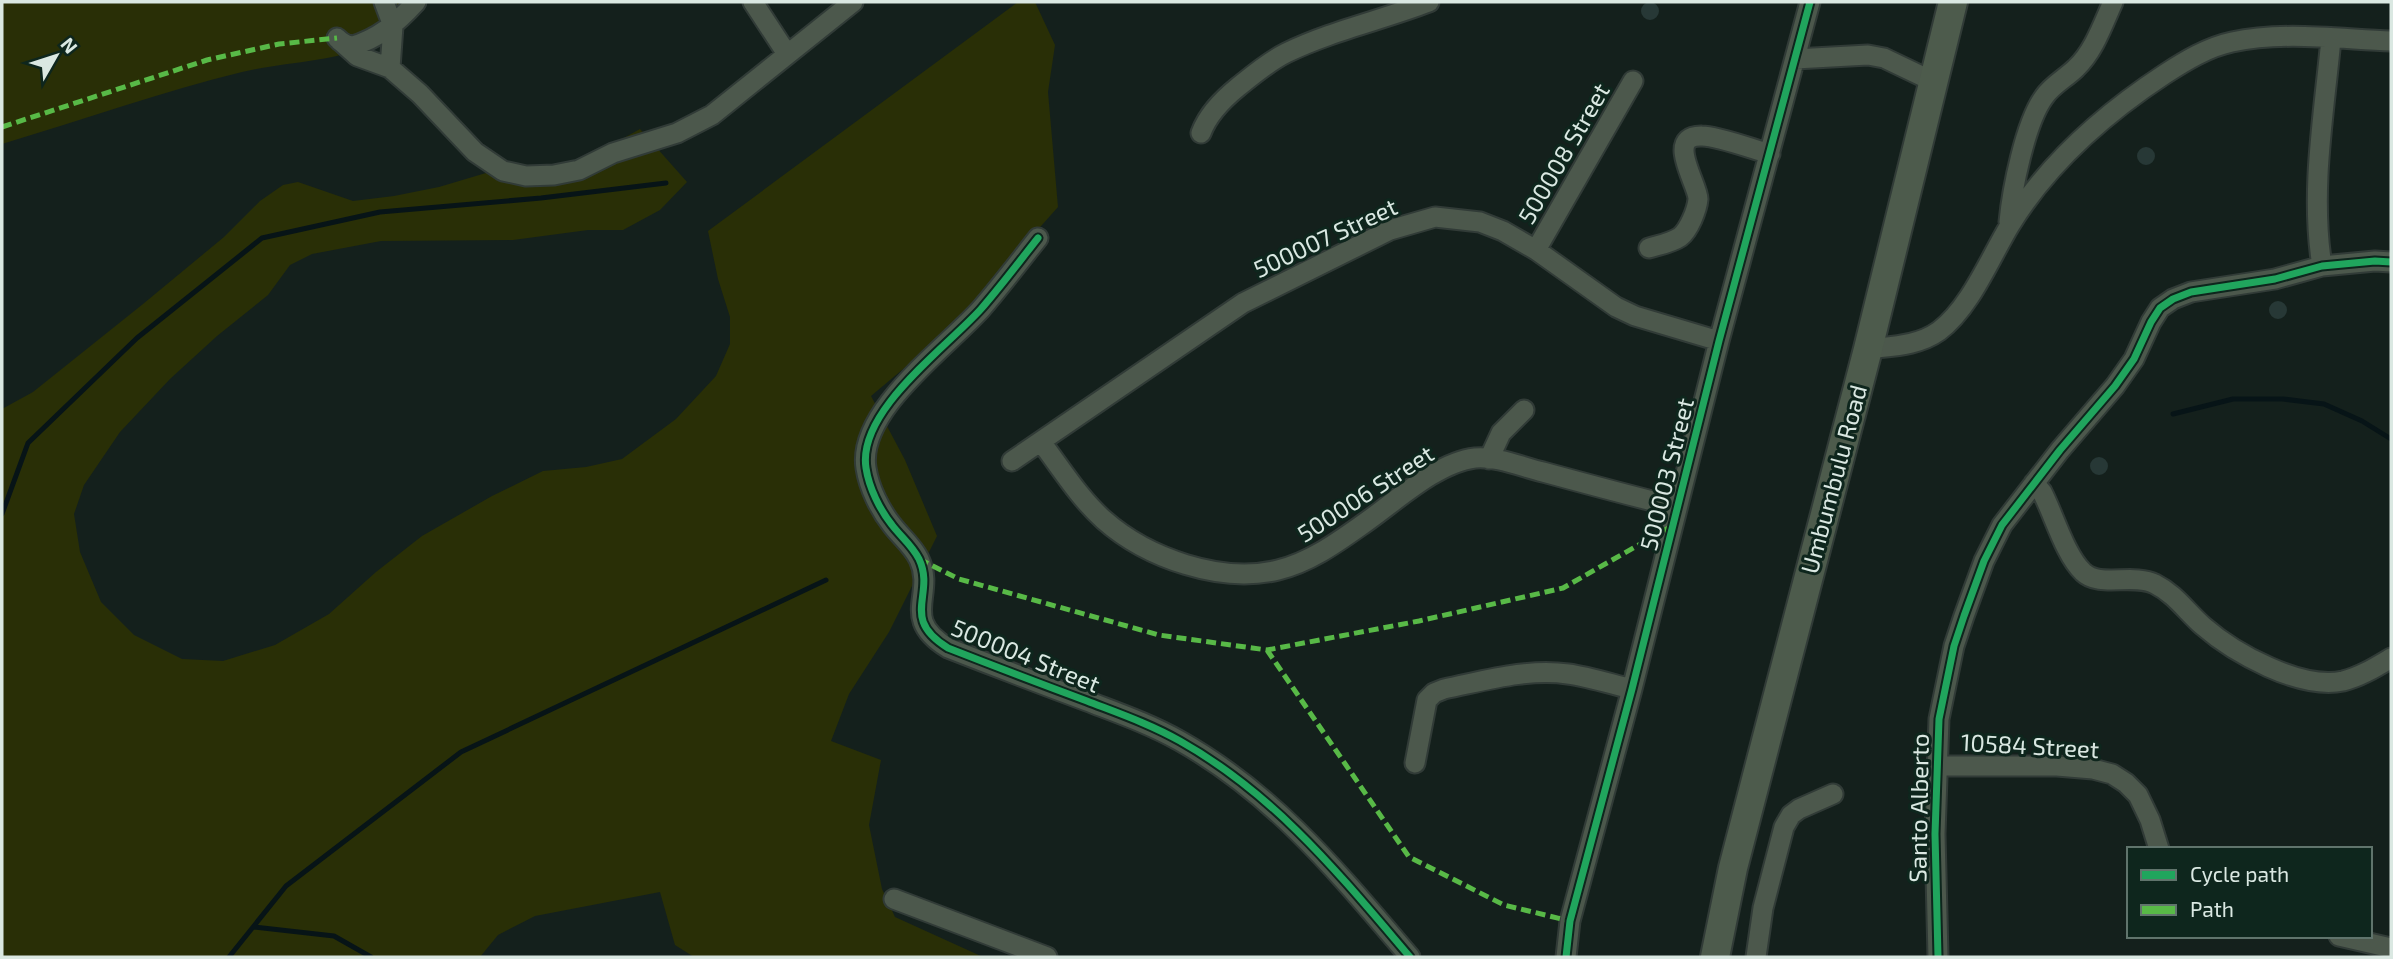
<svg xmlns="http://www.w3.org/2000/svg" width="2393" height="959" font-family="'Exo 2',sans-serif">
<style>
.green{fill:#292f06}
.lines{fill:none;stroke-linecap:round;stroke-linejoin:round}
.stream{stroke:#071417;stroke-width:5}
.building{fill:#273836}
.street-casing{stroke:#313b37;stroke-width:23}
.secondary-casing{stroke:#313b37;stroke-width:32}
.street{stroke:#4c584c;stroke-width:19}
.secondary{stroke:#4d5b4c;stroke-width:28}
.quiet{stroke:#58b947;stroke-width:5;stroke-dasharray:10 5;stroke-linecap:butt}
.cycleway-casing{stroke:#0e261d;stroke-width:11}
.cycleway{stroke:#20a55d;stroke-width:7}
.labels{text-anchor:middle;dominant-baseline:central;stroke-width:6;stroke-linejoin:round;paint-order:stroke}
.street-label{font-size:24px;fill:#dae8e2;stroke:#0e261d}
</style>
<rect width="100%" height="100%" fill="#14201c"/>
<path class="green" d="M2,2H420C409,13 391,36 378,42C334,63 288,61 242,72C161,92 82,120 2,144Z
M1018,2H1035L1055,45L1048,92L1058,207L946,333L871,396L905,460L937,536L889,632L849,694L831,741L881,760L869,825L882,889L895,917L983,957H694L675,945L660,892L535,916L498,935L480,957H2V409L33,392L143,304L224,237L260,201L283,185L298,182L353,201L394,196L439,187L486,173L573,166L640,129L687,182L660,210L623,230H588L513,240L381,241L312,254L290,265L268,295L217,336L170,379L120,432L84,485L74,514L80,552L101,602L134,635L182,659L223,661L275,645L329,614L376,572L422,536L492,496L543,471L586,467L622,459L676,419L716,376L730,344V317L718,279L708,231Z"/>
<g class="lines">
<path class="stream" d="M2173,414L2233,399H2283L2324,404L2362,421L2391,439
M2,514L28,443L137,338L262,238L380,212L541,198L666,183
M254,927L334,936L371,957
M229,957L286,886L461,752L826,580"/>
</g>
<path class="building" d="M1641 11a9 9 0 1 1 18 0a9 9 0 1 1-18 0Z
M2137 156a9 9 0 1 1 18 0a9 9 0 1 1-18 0Z
M2269 310a9 9 0 1 1 18 0a9 9 0 1 1-18 0Z
M2090 466a9 9 0 1 1 18 0a9 9 0 1 1-18 0Z"/>
<g class="lines">
<g class="street-casing">
<path id="street" d="M384,2L393,26L390,68
M753,2L787,54
M337,38L357,56L390,68L420,94L475,152L503,171L526,176L554,175L579,170L613,153L677,133L712,115L853,2
M340,41L350,47C378,39 397,23 416,2
M1795,59L1868,55L1884,58L1932,81
M1201,133C1208,114 1222,100 1238,87C1253,75 1268,62 1286,53C1331,31 1382,20 1429,2
M2009,222C2012,190 2025,123 2044,97C2052,85 2066,78 2076,68C2094,51 2103,24 2113,2
M1038,238C1019,262 1001,286 981,309C946,348 857,411 866,468C869,488 880,510 892,525C901,537 912,545 919,559C936,595 899,618 948,648C994,666 1041,684 1087,701C1118,713 1150,724 1180,741C1276,795 1340,875 1410,957
M1649,248C1659,245 1671,243 1680,237C1689,230 1697,210 1698,199C1698,184 1664,135 1702,136C1718,136 1752,149 1770,154
M1536,250L1633,81
M2322,266C2310,191 2324,114 2331,39
M1868,349C1892,346 1918,346 1939,331C1970,308 1990,258 2010,225C2048,163 2104,114 2165,74C2185,61 2208,47 2232,42C2283,31 2339,39 2391,41
M1041,442C1061,468 1079,498 1104,520C1147,558 1221,584 1278,570C1311,562 1339,541 1366,522C1396,501 1438,462 1475,458C1497,456 1522,467 1543,472C1587,484 1632,496 1676,507
M1489,459L1501,433L1524,410
M1012,461L1243,303L1390,230L1435,217L1480,222L1503,231L1536,250L1616,307L1635,316L1719,341
M2034,483L2042,492C2054,515 2065,555 2083,572C2099,588 2133,573 2155,584C2175,594 2186,611 2203,626C2234,653 2300,690 2343,681C2360,677 2376,667 2391,658
M1415,763L1427,700L1434,693L1444,689C1484,681 1527,668 1568,674C1590,677 1611,684 1632,689
M1937,766H2057L2093,769L2112,774L2126,783L2138,795L2150,820L2159,849
M894,899L1047,957
M2339,936L2391,948
M1566,957L1570,921L1632,689L1719,341L1810,2
M1756,957L1763,908L1784,827L1791,815L1799,809L1833,794
M1938,957L1935,834L1939,719L1954,646L1964,616L1984,561L2002,525L2060,450L2115,386L2134,359L2151,322L2160,308L2173,299L2191,292L2275,279L2322,266L2375,261L2391,262"/>
</g>
<g class="secondary-casing">
<path id="secondary" d="M1715,957L1733,868L1868,349L1953,2"/>
</g>
<use href="#street" class="street"/>
<use href="#secondary" class="secondary"/>
<path class="quiet" d="M2,127L207,60L279,44L337,38
M919,559L959,579L1159,635L1267,650L1419,621L1563,588L1672,526
M1267,650L1409,857L1504,905L1570,921"/>
<g class="cycleway-casing">
<path id="cycleway" d="M1038,238C1019,262 1001,286 981,309C946,348 857,411 866,468C869,488 880,510 892,525C901,537 912,545 919,559C936,595 899,618 948,648C994,666 1041,684 1087,701C1118,713 1150,724 1180,741C1276,795 1340,875 1410,957
M1566,957L1570,921L1632,689L1719,341L1810,2
M1938,957L1935,834L1939,719L1954,646L1964,616L1984,561L2002,525L2060,450L2115,386L2134,359L2151,322L2160,308L2173,299L2191,292L2275,279L2322,266L2375,261L2391,262"/>
</g>
<use href="#cycleway" class="cycleway"/>
</g>
<g class="labels">
<g class="street-label">
<text transform="translate(1563 153) rotate(-60)">500008 Street</text>
<text transform="translate(1325 237) rotate(-25)">500007 Street</text>
<text transform="translate(1666 474) rotate(-76)">500003 Street</text>
<text transform="translate(1833 479) rotate(-75)">Umbumbulu Road</text>
<text transform="translate(1365 493) rotate(-33)">500006 Street</text>
<text transform="translate(1026 655) rotate(22)">500004 Street</text>
<text transform="translate(2030 745) rotate(3)">10584 Street</text>
<text transform="translate(1918 808) rotate(-89)">Santo Alberto</text>
</g>
</g>
<rect width="2393" height="959" fill="none" stroke="#dae8e2" stroke-width="7"/>
<rect x="2127" y="847" width="245" height="91" fill="#0e261d" stroke="#60746c" stroke-width="2"/>
<rect x="2141" y="870" width="35" height="10" fill="#20a55d" stroke="#60746c" stroke-width="2"/>
<text x="2190" y="882" font-size="21" fill="#dae8e2">Cycle path</text>
<rect x="2141" y="905" width="35" height="10" fill="#58b947" stroke="#60746c" stroke-width="2"/>
<text x="2190" y="917" font-size="21" fill="#dae8e2">Path</text>
<g transform="translate(56 56) rotate(51)" stroke="#0e261d" stroke-width="5" paint-order="stroke">
<path d="M0-5L12 26L0 18L-12 26Z" fill="#dae8e2"/>
<text y="-10" font-size="19" font-weight="bold" text-anchor="middle" fill="#dae8e2">N</text>
</g>
</svg>
